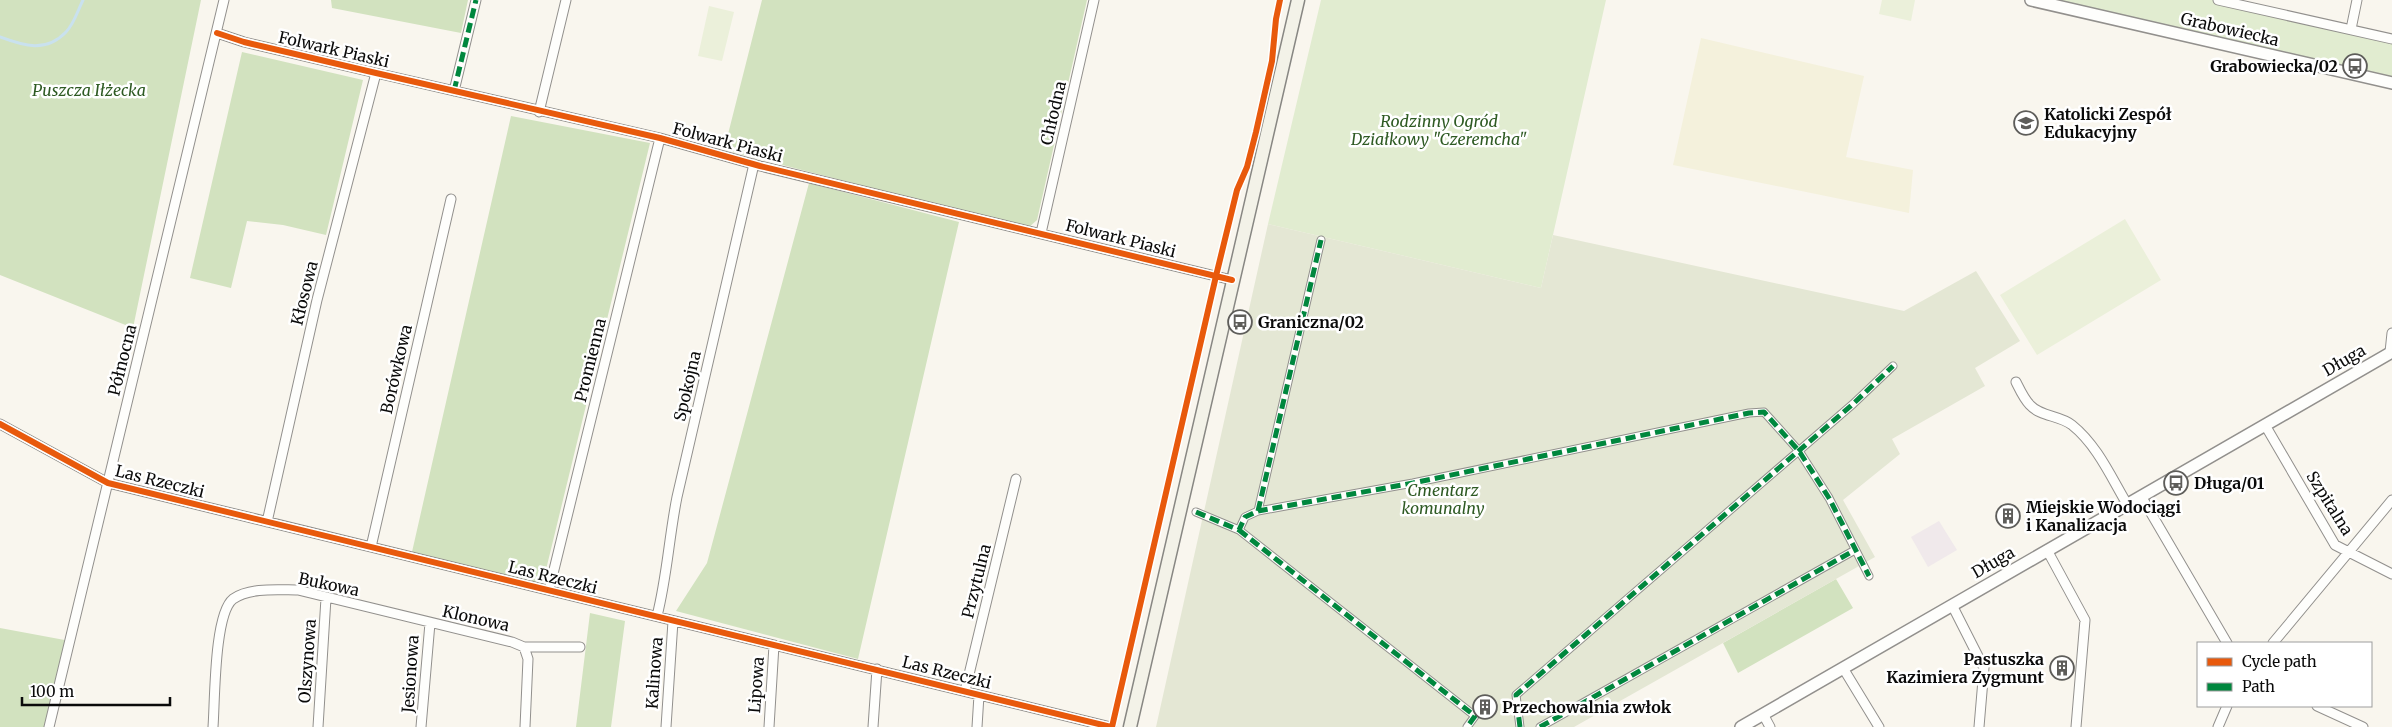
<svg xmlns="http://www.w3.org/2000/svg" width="2392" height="727" font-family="Merriweather,serif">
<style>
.industrial{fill:#f0e9eb}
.farmland{fill:#f4f1dc}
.green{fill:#e1ecd0}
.forest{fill:#d2e2bf}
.cemetery{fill:#e4e7d4}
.pitch{fill:#ebf0da}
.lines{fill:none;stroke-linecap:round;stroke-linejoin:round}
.stream{stroke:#c9e1ee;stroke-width:3}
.pedestrian-casing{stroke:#92908d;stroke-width:9}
.minor-casing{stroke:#92908d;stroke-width:11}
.tertiary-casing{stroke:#92908d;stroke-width:14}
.secondary-casing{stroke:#888783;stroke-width:15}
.pedestrian{stroke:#fefefc;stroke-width:7}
.minor{stroke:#fefefc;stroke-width:9}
.tertiary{stroke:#fefefc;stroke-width:11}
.secondary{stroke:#f3f2e8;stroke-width:12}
.quiet{stroke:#00873e;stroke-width:5;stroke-dasharray:10 5;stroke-linecap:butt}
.cycleway-casing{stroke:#fff;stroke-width:9}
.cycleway{stroke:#e8590c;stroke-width:6}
.labels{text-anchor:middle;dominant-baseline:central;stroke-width:5;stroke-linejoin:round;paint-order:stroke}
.street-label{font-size:16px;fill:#0a0a0a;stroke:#fff}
.poi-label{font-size:16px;font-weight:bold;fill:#0a0a0a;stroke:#fff;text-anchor:start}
.park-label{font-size:16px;font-style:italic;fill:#2e5a23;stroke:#fff}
</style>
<rect width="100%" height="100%" fill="#f9f6ee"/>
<path class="industrial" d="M1939,521L1957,550L1928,567L1911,537Z"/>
<path class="farmland" d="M1701,38L1864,76L1846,157L1913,170L1909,213L1673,165Z"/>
<path class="green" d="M1321,0H1606L1541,288L1268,224Z
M2031,0H2218L2392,39V83Z"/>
<path class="forest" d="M0,0H201L133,328L0,275Z
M331,0H468L461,33L332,8Z
M762,0H1087L1037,220L1028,228L724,150Z
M242,52L363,80L326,235L283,225L247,221L231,288L190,278Z
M511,116L650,143L542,586L412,552Z
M809,183L959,222L858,659L676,611L707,563Z
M1836,579L1853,608L1738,673L1723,643Z
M590,613L625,621L611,727H576Z
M0,628L70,641L49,727H0Z"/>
<path class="cemetery" d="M1268,224L1541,288L1553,235L1904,311L1976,271L2020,341L1975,368L1985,386L1892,439L1900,454L1843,500L1875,557L1574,727H1156Z"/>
<path class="pitch" d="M1882,0H1915L1911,21L1879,14Z
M709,6L734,12L722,61L698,56Z
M2125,219L2161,280L2037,355L2000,295Z"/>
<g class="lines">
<path class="stream" d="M0,37C24,46 46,53 66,32C74,24 78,10 83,0"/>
<g class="pedestrian-casing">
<path id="pedestrian" d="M1258,511L1321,240
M1196,512L1239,530L1245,517L1258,511L1413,483L1749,413L1764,412L1799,451L1829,498L1869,576
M1239,530L1475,716L1467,727
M1520,727L1516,695L1853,404L1893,366
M1540,727L1855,550"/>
</g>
<g class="minor-casing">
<path id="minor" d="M2218,0L2392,39
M2351,29L2357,0
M217,33L244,42L376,73L660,138L760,166L1232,280
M454,91L476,0
M539,112L566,0
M1041,233L1094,0
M2390,352L2392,333
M2016,382C2020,390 2024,399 2030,405C2041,417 2059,415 2072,425C2097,445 2111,477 2127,504
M0,424L108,483L1111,727
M2265,425L2335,545L2392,574
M2141,496L2227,643
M267,522L317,300L376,73
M371,547L451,199
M2047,550L2085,620L2076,727
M549,590L660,138
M1952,605L1984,668L1979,727
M657,616C667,577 669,537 677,497L754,164
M2273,643L2392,500
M524,647H580
M1843,668L1879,727
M965,691L1016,479
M2317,706L2363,727
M1763,714L1770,727
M49,727L224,0
M213,727C215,701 214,614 233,599C250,587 279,590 298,590L512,642L524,647L528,659L525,727
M318,727L326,598
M421,727L430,623
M666,727L673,621
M769,727L774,645
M873,727L877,669
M977,727L979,695
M2218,727L2227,706"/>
</g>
<g class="tertiary-casing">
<path id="tertiary" d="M2031,0L2392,83
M1741,727L2392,352"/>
</g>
<g class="secondary-casing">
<path id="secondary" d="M1130,727L1298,0"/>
</g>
<use href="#pedestrian" class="pedestrian"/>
<use href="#minor" class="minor"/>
<use href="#tertiary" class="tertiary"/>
<use href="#secondary" class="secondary"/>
<path class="quiet" d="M454,91L476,0
M1258,511L1321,240
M1196,512L1239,530L1245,517L1258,511L1413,483L1749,413L1764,412L1799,451L1829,498L1869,576
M1239,530L1475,716L1467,727
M1520,727L1516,695L1853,404L1893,366
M1540,727L1855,550"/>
<g class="cycleway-casing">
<path id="cycleway" d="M217,33L244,42L376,73L660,138L760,166L1232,280
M0,424L108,483L1111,727
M1112,727L1216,276L1237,190L1247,167L1256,132L1272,61L1276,19L1280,0"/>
</g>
<use href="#cycleway" class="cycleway"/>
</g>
<defs>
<g id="bus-ring" transform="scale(1.25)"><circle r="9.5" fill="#fff" stroke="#5e5d5a" stroke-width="1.5"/><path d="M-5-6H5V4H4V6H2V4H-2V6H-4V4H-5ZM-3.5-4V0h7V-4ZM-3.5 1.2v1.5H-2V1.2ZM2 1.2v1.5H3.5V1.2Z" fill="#5e5d5a"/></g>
<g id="school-ring" transform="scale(1.25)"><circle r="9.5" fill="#fff" stroke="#5e5d5a" stroke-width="1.5"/><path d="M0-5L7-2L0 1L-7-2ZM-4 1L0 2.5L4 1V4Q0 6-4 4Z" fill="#5e5d5a"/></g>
<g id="building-ring" transform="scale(1.25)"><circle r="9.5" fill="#fff" stroke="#5e5d5a" stroke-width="1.5"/><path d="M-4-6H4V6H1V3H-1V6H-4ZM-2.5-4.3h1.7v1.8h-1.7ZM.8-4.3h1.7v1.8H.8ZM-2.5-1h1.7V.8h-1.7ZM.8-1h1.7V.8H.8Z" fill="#5e5d5a"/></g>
</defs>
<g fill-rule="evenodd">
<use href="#bus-ring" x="2355" y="66"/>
<use href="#school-ring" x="2026" y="123"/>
<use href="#bus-ring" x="1240" y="322"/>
<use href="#bus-ring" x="2176" y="483"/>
<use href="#building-ring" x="2008" y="516"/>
<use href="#building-ring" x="2062" y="668"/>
<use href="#building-ring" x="1485" y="707"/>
</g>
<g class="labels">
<g class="street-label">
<text transform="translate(2230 29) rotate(13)">Grabowiecka</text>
<text transform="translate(334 49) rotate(13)">Folwark Piaski</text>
<text transform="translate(1053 113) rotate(-77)">Chłodna</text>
<text transform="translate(728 142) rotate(15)">Folwark Piaski</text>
<text transform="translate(1121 238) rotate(14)">Folwark Piaski</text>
<text transform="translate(304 293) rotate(-76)">Kłosowa</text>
<text transform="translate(122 360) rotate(-76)">Północna</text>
<text transform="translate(590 360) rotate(-76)">Promienna</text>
<text transform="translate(2344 360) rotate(-30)">Długa</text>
<text transform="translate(396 369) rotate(-77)">Borówkowa</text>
<text transform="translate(687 386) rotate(-77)">Spokojna</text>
<text transform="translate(160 481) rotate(14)">Las Rzeczki</text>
<text transform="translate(2330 503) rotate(58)">Szpitalna</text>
<text transform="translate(1993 562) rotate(-30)">Długa</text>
<text transform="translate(553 577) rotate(14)">Las Rzeczki</text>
<text transform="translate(976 581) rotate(-76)">Przytulna</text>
<text transform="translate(329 584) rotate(12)">Bukowa</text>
<text transform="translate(476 618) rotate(13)">Klonowa</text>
<text transform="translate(307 661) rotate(-86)">Olszynowa</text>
<text transform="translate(947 672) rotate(14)">Las Rzeczki</text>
<text transform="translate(654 673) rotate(-86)">Kalinowa</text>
<text transform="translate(410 674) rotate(-86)">Jesionowa</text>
<text transform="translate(756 685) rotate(-86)">Lipowa</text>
</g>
<g class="poi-label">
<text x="2338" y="66" text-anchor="end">Grabowiecka/02</text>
<text x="2044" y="114">Katolicki Zespół<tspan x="2044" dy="18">Edukacyjny</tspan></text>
<text x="1258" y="322">Graniczna/02</text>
<text x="2194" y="483">Długa/01</text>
<text x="2026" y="507">Miejskie Wodociągi<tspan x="2026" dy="18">i Kanalizacja</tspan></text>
<text x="2044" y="659" text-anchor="end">Pastuszka<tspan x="2044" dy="18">Kazimiera Zygmunt</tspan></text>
<text x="1502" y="707">Przechowalnia zwłok</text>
</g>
<g class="park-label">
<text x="89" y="90">Puszcza Iłżecka</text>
<text x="1439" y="121">Rodzinny Ogród<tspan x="1439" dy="18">Działkowy "Czeremcha"</tspan></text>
<text x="1443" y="490">Cmentarz<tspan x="1443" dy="18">komunalny</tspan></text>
</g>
</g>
<rect x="2197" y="642" width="175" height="65" fill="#ffffff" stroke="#9d9d9d"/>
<rect x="2207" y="658" width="25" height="8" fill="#e8590c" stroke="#9d9d9d"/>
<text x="2242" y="667" font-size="15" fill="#0a0a0a">Cycle path</text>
<rect x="2207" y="683" width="25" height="8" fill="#00873e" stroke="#9d9d9d"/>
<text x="2242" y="692" font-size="15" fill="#0a0a0a">Path</text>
<path d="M22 697v8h148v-8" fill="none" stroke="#0a0a0a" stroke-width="2.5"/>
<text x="30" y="697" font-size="15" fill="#0a0a0a" stroke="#ffffff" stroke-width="4" paint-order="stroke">100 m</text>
</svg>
